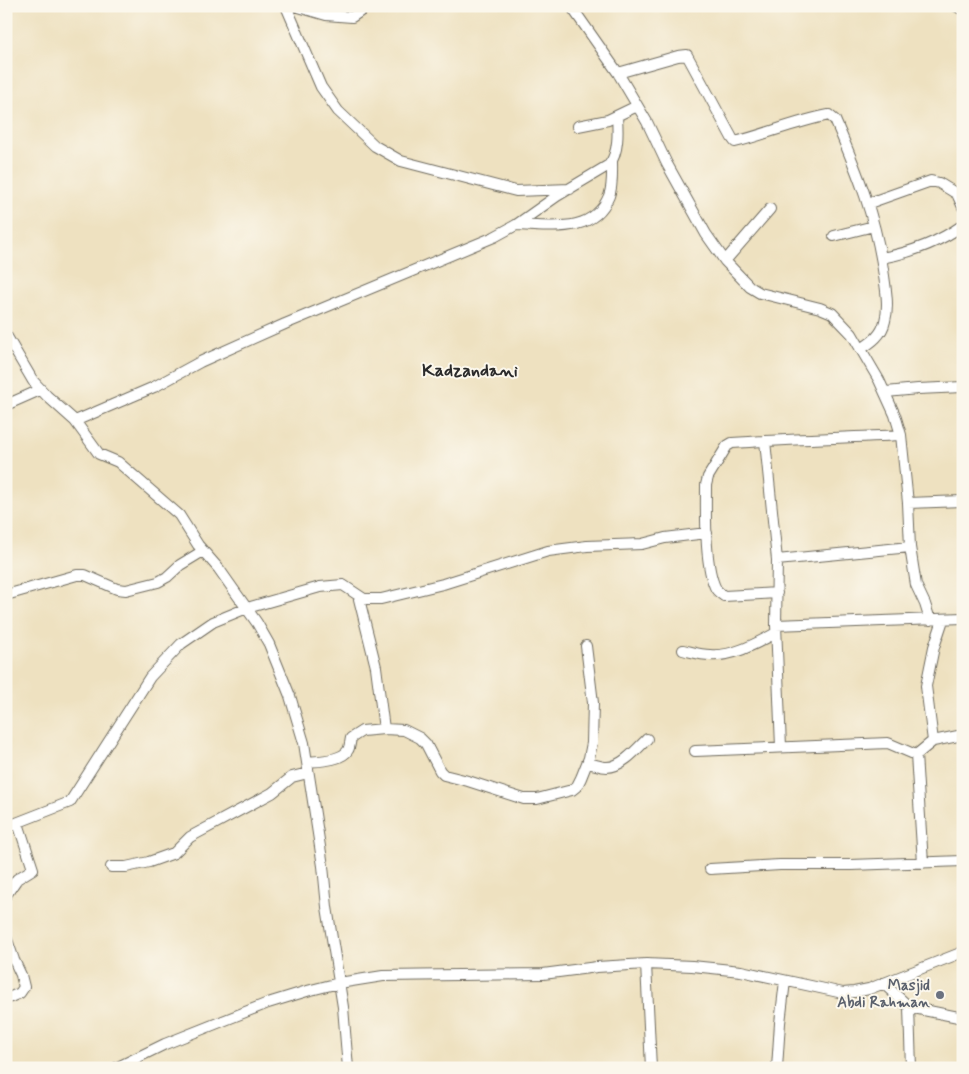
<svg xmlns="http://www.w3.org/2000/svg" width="969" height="1074" font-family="Mynerve,sans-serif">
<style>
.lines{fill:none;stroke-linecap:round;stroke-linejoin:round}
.street-casing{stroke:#6f6b5f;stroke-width:12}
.street{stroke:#fff;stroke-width:10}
.worship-dot{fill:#6b7280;stroke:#fbf7ec;stroke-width:2}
.labels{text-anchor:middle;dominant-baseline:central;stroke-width:4;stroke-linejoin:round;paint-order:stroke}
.worship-label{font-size:15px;font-weight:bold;fill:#5b616d;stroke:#fbf7ec;text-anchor:end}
.quarter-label{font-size:18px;font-weight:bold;fill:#2b2b2b;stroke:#fbf7ec}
</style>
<rect width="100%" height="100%" fill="#fbf7ec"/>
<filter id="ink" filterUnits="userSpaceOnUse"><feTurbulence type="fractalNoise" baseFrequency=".02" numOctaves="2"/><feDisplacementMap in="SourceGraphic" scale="10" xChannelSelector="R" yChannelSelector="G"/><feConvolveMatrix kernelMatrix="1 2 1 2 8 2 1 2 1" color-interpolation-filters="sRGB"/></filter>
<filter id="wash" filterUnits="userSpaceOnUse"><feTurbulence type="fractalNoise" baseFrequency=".0096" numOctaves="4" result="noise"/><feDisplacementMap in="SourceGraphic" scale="20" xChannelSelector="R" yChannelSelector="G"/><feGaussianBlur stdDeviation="1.12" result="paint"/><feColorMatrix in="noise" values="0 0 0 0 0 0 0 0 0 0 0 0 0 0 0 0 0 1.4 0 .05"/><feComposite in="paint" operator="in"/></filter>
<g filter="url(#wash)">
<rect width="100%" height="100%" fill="#eee1c0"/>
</g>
<g filter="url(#ink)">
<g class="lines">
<g class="street-casing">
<path id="street" d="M286,6L321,87L338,111L375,146L401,161L516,191L570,189
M295,6L326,15L352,17L368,6
M571,6L618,73L647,122L667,164L706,234L725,261L750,287L760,293L820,308L832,313L852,334L879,380L895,415L901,435L908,503L910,547L916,585L925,604L930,620
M956,6L963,10
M618,73L678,56L687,55L732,138L735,142C767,134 797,121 829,115L835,120C858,173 876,218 884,276C886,290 889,307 885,321C882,335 872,342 861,349
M578,126L608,120L637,106
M869,203L931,181L939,183L957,194L963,207
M516,225C550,226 593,235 609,196C613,186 612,172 612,161
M834,236L874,226
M881,258C910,253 939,242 963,225
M725,261L770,209
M6,335L33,381L47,396L75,421L99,454L118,462L179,515L198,545L219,569L257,623L269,644L290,696L304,743L323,866L327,907L343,1007L348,1068
M886,392L918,389L963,387
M6,405L40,390
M75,421L154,387L200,362L285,324L494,237L516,225L557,196L609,165C619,153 618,131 617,116
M765,441L777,560L776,625L781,747
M908,503L963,501
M777,560L910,547
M777,593L724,596C721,594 718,592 716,589C704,567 706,510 706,485L708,477L727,446L732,443C788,439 844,438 901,435
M6,595L77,575H85L117,589L126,590L158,582L167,577L180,565L203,551
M358,595L376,667L384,729
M776,625L963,618
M683,650C692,652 701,655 710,655C733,657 757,643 776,633
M933,741L926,686L934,647L943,620
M695,751L888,743L916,755
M916,755L923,863
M916,755L933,741L963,735
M307,762C317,761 342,761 348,750C350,747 350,742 351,738L362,731L384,729L404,730L420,738L426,744L440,771L444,775L468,781L524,799H537L572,790L577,786L581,778L589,758L592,743L593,703L586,646
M587,763C594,764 601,767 607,767C622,767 638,748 647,739
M6,827L70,802L150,677L181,644L213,622L247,608L320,587L343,585L364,599H381L443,584L548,551L587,546L642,544L665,538L707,533
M111,867H126L149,862L174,853L190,837L272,793L292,777L308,773
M710,869L780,865H851L963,861
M6,895L17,879L33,869L18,823
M6,937L14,960L21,975L24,987L20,993L6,999
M646,964L651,1068
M883,983L909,1007L963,1018
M909,1007L911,1068
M116,1068L165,1044L268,1003L307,991L339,983L383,976L543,974L597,967L646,964L692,966L741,971L843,993L854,992L869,989L963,952
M777,1068L780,1023L785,981"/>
</g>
<use href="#street" class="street"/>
</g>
</g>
<circle class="worship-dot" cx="940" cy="995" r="5"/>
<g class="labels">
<g class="worship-label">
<text x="930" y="986">Masjid<tspan x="930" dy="17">Abdi Rahman</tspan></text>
</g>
<g class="quarter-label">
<text x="470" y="371">Kadzandani</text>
</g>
</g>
<rect width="969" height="1074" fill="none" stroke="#fbf7ec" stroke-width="25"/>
</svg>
